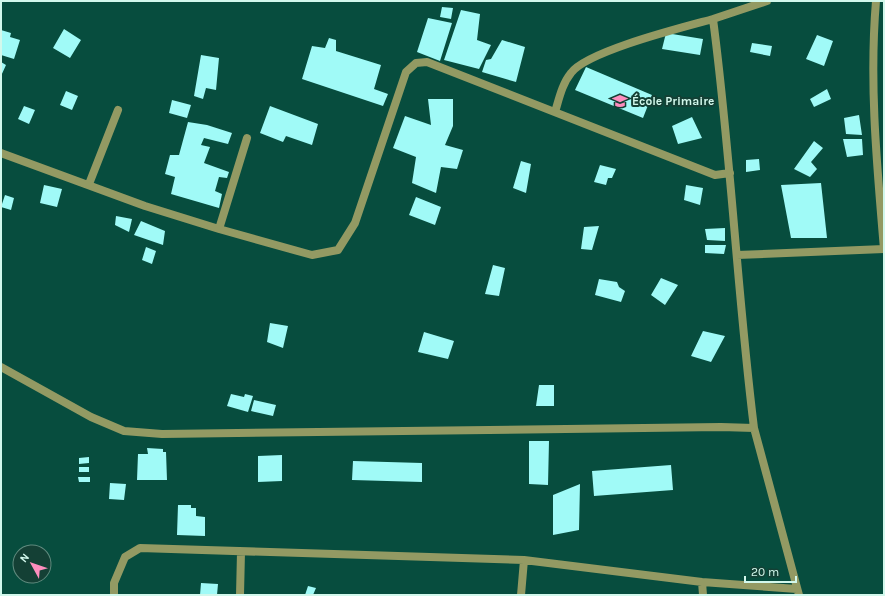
<svg xmlns="http://www.w3.org/2000/svg" width="885" height="596" font-family="Karla,sans-serif">
<style>
.building{fill:#a0faf7}
.lines{fill:none;stroke-linecap:round;stroke-linejoin:round}
.street{stroke:#939a63;stroke-width:8}
.labels{text-anchor:middle;dominant-baseline:central;stroke-width:4;stroke-linejoin:round;paint-order:stroke}
.poi-label{font-size:12px;font-weight:bold;fill:#d2f8ec;stroke:#144035;text-anchor:start}
</style>
<rect width="100%" height="100%" fill="#074d3e"/>
<path class="building" d="M442,7L453,8L451,19L440,17Z
M461,10L480,14L477,40L491,45L479,69L444,60Z
M428,18L452,23L440,61L417,52Z
M64,29L81,40L70,58L53,48Z
M1,30L11,33L10,37L20,40L14,59L1,55Z
M666,33L703,39L700,55L662,49Z
M817,35L833,41L824,66L806,59Z
M329,38L336,40V51L381,65L374,89L388,94L383,106L302,79L312,46L325,48Z
M502,40L525,47L516,82L482,72L486,60L491,59Z
M752,43L772,46L770,56L750,52Z
M201,55L219,58L216,90L206,88L203,99L194,96Z
M1,62L6,65L1,76Z
M586,67L652,95L643,118L575,90Z
M827,89L831,99L814,107L810,99Z
M66,91L78,96L72,110L60,105Z
M428,99H453V126L445,145L463,150L457,169L441,167L436,193L412,183L416,157L393,148L405,116L431,125Z
M172,100L191,105L187,118L169,113Z
M24,106L35,110L29,124L18,119Z
M270,106L318,124L312,145L286,136L283,142L260,133Z
M859,115L862,135L846,134L844,118Z
M692,117L702,138L678,144L672,126Z
M188,122L207,125L232,133L228,144L204,138L201,145L210,147L204,163L229,172L227,178L219,177L215,191L222,194L219,208L171,194L175,177L165,174L170,155H179Z
M843,139H862L863,155L847,157Z
M814,141L823,148L811,162L817,169L810,177L794,169Z
M759,159L760,170L746,172V160Z
M521,161L531,164L526,193L513,188Z
M600,165L616,169L612,178H608L606,185L594,182Z
M821,183L827,238H791L781,185Z
M44,185L62,189L57,207L40,203Z
M686,185L703,188L700,205L684,200Z
M5,195L14,198L11,210L1,207Z
M416,197L441,207L435,225L409,215Z
M116,216L132,219L129,232L115,225Z
M141,221L165,231L163,245L134,235Z
M599,226L592,250L581,249L584,227Z
M725,228V241L707,240L705,229Z
M705,245H726L724,254L705,253Z
M146,247L156,251L152,264L142,260Z
M493,265L505,268L499,296L485,294Z
M661,278L678,285L665,305L651,295Z
M599,279L617,282L619,287L625,291L621,302L595,295Z
M270,323L288,326L283,348L267,342Z
M703,331L725,336L711,362L691,356Z
M424,332L454,341L448,359L418,352Z
M539,385H554V406H536Z
M231,394L244,397L245,394L253,396L248,412L227,406Z
M254,400L276,405L273,416L251,411Z
M529,441H549L548,485L529,484Z
M147,448L163,449V452H166L167,480H137L138,454H148Z
M282,455V481L258,482V456Z
M89,457V463L79,464V458Z
M353,461L422,463V482L352,480Z
M671,465L673,490L594,496L592,471Z
M79,467H89V472H79Z
M78,477H90V482H79Z
M110,483L126,484L124,500L109,499Z
M580,484L579,530L553,535V495Z
M178,505H191V508H196V516L205,517V536L177,535Z
M201,583L218,584L217,595H200Z
M308,586L316,588L313,595H305Z"/>
<g class="lines">
<path class="street" d="M876,1C869,84 877,166 884,249
M713,19L767,1
M1,153L145,206L219,229L312,255L338,250L355,223L406,72L416,63L427,62L715,175L730,173
M89,184L118,110
M219,229L247,138
M737,255L884,249
M1,367L91,417L124,431L162,434L721,427L754,428C737,292 731,155 713,19C684,27 587,51 571,73C562,84 559,99 555,112
M754,428L799,595
M702,582L703,595
M114,595V583L125,557L140,548L524,560L702,582L797,589
M240,595L241,552
M521,595L524,560"/>
</g>
<defs>
<g id="school-bare" transform="scale(1.2)"><path d="M0-5L7-2L0 1L-7-2ZM-4 1L0 2.5L4 1V4Q0 6-4 4Z" fill="#fd8ebe" stroke="#144035" stroke-width="2.5" paint-order="stroke"/></g>
</defs>
<g fill-rule="evenodd">
<use href="#school-bare" x="620" y="101"/>
</g>
<g class="labels">
<g class="poi-label">
<text x="632" y="101">École Primaire</text>
</g>
</g>
<rect width="885" height="596" fill="none" stroke="#d2f8ec" stroke-width="4"/>
<g transform="translate(32 564) rotate(310)"><circle r="19" fill="#144035" stroke="#608a7e"/>
<path d="M0-3L7 15L0 10L-7 15Z" fill="#fd8ebe"/>
<text y="-6" font-size="11" font-weight="bold" text-anchor="middle" fill="#d2f8ec">N</text>
</g>
<path d="M745 576v6h51v-6" fill="none" stroke="#d2f8ec" stroke-width="2"/>
<text x="751" y="576" font-size="12" fill="#d2f8ec" stroke="#144035" stroke-width="3" paint-order="stroke">20 m</text>
</svg>
